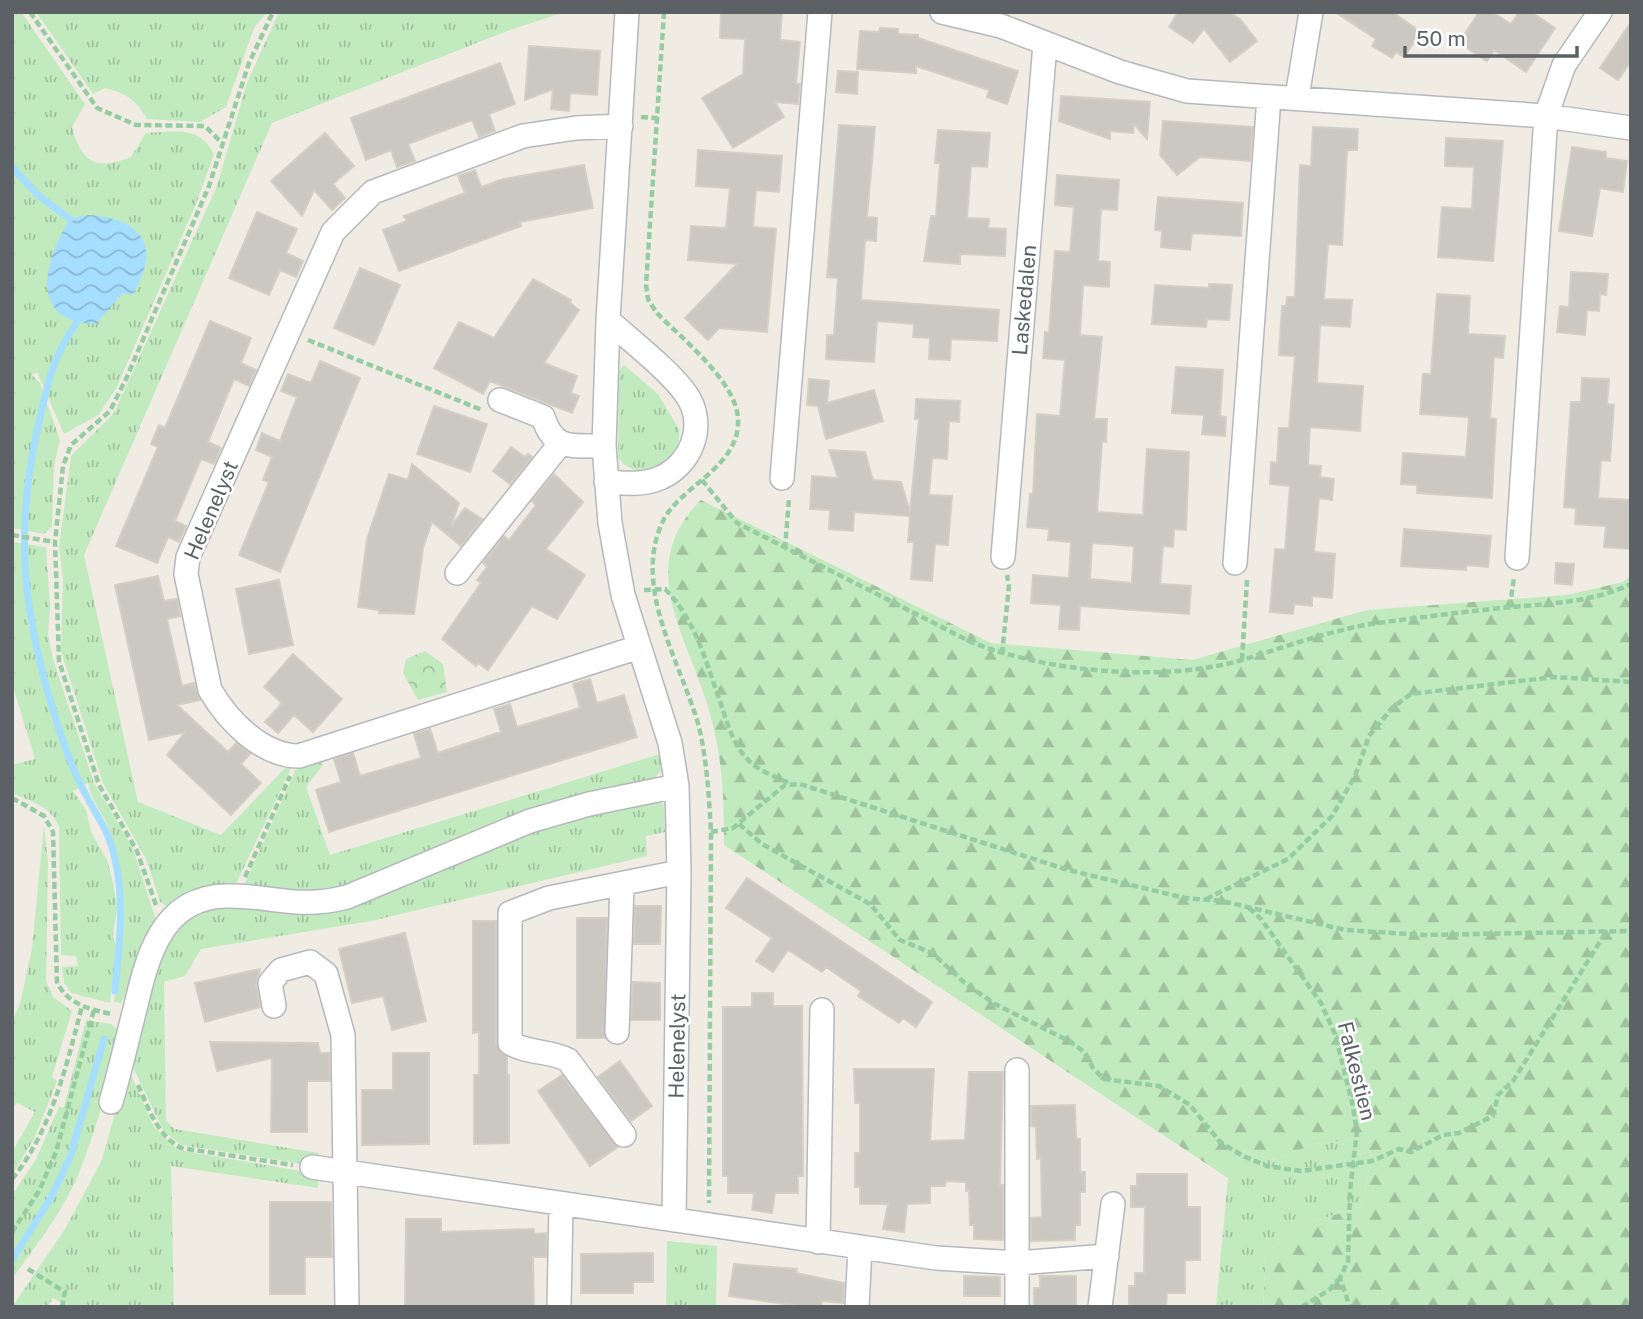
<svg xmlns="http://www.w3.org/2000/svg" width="1643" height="1319" font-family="'Public Sans',sans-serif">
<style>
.grass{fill:url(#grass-tufts)}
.forest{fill:url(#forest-firs)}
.park{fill:url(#park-crowns)}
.water{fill:url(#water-waves)}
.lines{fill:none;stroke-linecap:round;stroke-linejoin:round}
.stream{stroke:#a5deff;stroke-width:7}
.building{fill:#cbc7c1;stroke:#d5cec2;stroke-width:2;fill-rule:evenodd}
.minor-casing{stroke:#b5b8bc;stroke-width:26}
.path{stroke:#96cca2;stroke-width:4.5;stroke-dasharray:7 3.5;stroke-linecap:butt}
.minor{stroke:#fff;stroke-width:23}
.labels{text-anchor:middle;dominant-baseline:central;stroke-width:5;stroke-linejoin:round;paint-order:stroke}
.street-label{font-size:21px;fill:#5c6166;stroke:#fff}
</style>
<defs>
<pattern id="grass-tufts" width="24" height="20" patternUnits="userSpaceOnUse" patternTransform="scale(1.75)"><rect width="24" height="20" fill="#c1eabe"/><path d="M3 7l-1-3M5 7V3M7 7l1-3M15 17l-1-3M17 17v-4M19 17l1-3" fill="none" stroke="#a0c19e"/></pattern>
<pattern id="forest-firs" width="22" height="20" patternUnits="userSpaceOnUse" patternTransform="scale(1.75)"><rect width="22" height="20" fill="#c1eabe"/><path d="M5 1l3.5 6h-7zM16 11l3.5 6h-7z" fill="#a0c19e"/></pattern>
<pattern id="park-crowns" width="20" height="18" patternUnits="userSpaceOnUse" patternTransform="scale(1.75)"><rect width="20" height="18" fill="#c1eabe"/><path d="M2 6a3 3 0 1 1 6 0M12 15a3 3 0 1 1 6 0" fill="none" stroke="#a0c19e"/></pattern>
<pattern id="water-waves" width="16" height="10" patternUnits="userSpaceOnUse" patternTransform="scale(1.75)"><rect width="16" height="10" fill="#a5deff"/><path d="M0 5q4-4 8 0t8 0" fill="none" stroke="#8ab7d2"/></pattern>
</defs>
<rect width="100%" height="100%" fill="#f0ece4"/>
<path class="grass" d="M12,12H21L85,104L72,127C82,163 96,171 131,157L146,133C176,132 199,125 214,154L196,204L116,389L98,415L64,434L37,372L32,375L40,383L60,440L54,465L52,527L44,534L12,528Z
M36,12H267L254,28L226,107L200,122L147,119C137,100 125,93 105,88L93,94Z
M279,12H565L510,30L272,123L84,555L138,802L221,835L287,766H292L236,884L202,888L170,908L160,902L146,859L103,783L61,651L63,579L59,547L71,456L114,413L217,186L247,83Z
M624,365L658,394L679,429C683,461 641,487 618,458L619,371Z
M12,542L46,547L50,607L48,635L53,659L94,783L133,849L157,923L121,1003L114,1002C124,946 130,892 112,837C107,818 91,802 88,783L73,791L86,810L91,832L107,860L113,883L117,907L113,937L117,949L110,1003L71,993L64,983L62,967L78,966L76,956L61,955L59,827C52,807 31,801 12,793V765L35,759L12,683Z
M660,754L663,768L652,781L308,898L243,888L298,765L321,758L323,765L306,787L330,855Z
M654,797L664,805L665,832L646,836L647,856L371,921L201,949L185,976L164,982L166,1121L175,1129L319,1153L318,1166L181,1145L163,1130L130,1061L163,943L189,915L213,907L234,904L275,910L553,822Z
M44,825L48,862L46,981L53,997L72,1011L52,1077L57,1081L34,1139L12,1175V1152L35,1112L17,1103L12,1109V1021L20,1004L32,948Z
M86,1020L111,1024L121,1033C109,1080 97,1128 79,1173C63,1212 36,1245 12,1279V1195L36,1159L59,1107H64Z
M128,1068L154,1127L178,1150L318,1174V1188L171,1166L174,1307H69L53,1298L47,1307H12L65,1229L101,1162Z
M1363,1138L1372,1156L1361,1207L1310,1222L1266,1252L1263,1307H1216L1228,1178L1242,1151L1272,1160L1315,1144Z
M667,1241L717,1246L716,1307H666Z"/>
<path class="forest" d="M701,500L991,643L1192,660L1367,610L1567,595L1623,582L1631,575V1307H1263L1266,1252L1310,1222L1361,1207L1372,1156L1363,1138L1315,1144L1272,1160L1243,1151L1228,1178L724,845C724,798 723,763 711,718C692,641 631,569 701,500Z"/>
<path class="park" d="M425,651L443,664L447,692L418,700L403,673L406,659Z"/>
<path class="water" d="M88,215C142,218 162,246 133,294H122L96,324C27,323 44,259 70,219Z"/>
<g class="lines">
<path class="stream" d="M12,167L39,196L70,219
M76,324C53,356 48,383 39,422C13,535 23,618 59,729C66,751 76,777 87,797C100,822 109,831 115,859C125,903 119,947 115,991
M12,1260L50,1199L70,1158L104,1039"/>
</g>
<path class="building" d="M721,12H782L780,40L800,42L796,84H800L798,104L775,102L784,117L733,148L702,98L743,74L745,39L720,38Z
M1178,12H1229L1240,19L1257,41L1230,62L1204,29L1193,43L1169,27Z
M1335,12H1392L1421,32L1404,57L1396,52L1392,58L1372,46L1376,39Z
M1479,12H1492L1511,24L1519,12H1531L1555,28L1526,72L1494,50L1487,61L1459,43Z
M1631,22V61L1618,80L1600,68Z
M880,28L898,29V34L918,35V38L1018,71L1007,104L987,97L989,90L916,66V73L857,69L860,31L879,32Z
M529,46L600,51L597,95L570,93L569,111L551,109L553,89L525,100Z
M500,63L515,104L489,114L495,131L479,137L472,120L408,144L415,161L397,167L391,150L366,160L351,118Z
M838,71L858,72L857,94L836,92Z
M1061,96L1150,102L1147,139L1134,124L1133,133L1110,131V139L1059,121Z
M1163,121L1253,127L1250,161L1200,157L1177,175L1160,155Z
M839,125L875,127L867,217L877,218L876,241L865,240L861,300L999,310L997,341L951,339L950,360L929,359L930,338L913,337L914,324L877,321L874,362L826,359L827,335H834L838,278L827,277Z
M1313,127L1358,129L1357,150H1347L1342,245L1328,244L1324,299L1352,300L1350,327L1320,325L1317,383L1363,386L1360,431L1310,427L1308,465L1321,466L1320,477L1334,479L1332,500L1319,498L1314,552L1335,554L1332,598L1312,596V606L1294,604L1293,614L1270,612L1275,549L1285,550L1290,486L1270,484L1271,462L1277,463L1279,428H1289L1295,356L1279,355L1282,306H1286L1287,297H1295L1300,165L1311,166Z
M938,130L990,133L987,167L971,166L967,218L989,219L988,228L1006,229L1005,256L960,254V264L924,261L931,216H936L940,163H935Z
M325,133L354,166L333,184L345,198L332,210L314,190L302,216L271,181Z
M1446,138L1503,141L1493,261L1438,257L1442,207L1472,209L1474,167L1445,166Z
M1572,147L1606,152V158L1627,161L1623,192L1600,188L1592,236L1559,231Z
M698,150L782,156L779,192L756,190L753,227L776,229L767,332L719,328L708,340L685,318L737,264L688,260L691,226L726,228L730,188L696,186Z
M584,165L593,208L520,222L521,226L399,271L383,230L407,221L404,216L465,193L458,176L475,170L481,187L504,179Z
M1057,175L1119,180L1117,210L1101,209L1098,261L1110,262L1109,287L1083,285L1080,335L1102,337L1094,419H1107L1106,442L1102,441L1097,512L1143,515L1147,449L1189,452L1186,530L1174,529L1173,547L1163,546L1160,584L1191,586L1189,614L1080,606L1079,630L1059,629L1061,605L1031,603L1033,575L1069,578L1071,542L1048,540L1049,529L1027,527L1030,494H1033L1037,414L1060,416L1065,360L1043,358L1045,332L1049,333L1055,251L1070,252L1074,207L1055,205ZM1092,543L1134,546L1132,583L1090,579Z
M1158,197L1243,203L1241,236L1192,233L1190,250L1161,247L1162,231L1155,230Z
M257,212L297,229L286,253L303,261L296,277L280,270L269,295L229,278Z
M360,268L400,285L374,345L334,328Z
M1571,272L1608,274L1606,295L1600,294L1599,311L1587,310L1585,335L1557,332L1560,306L1569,307Z
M533,279L571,300L570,303L579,310L544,363L577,376L571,393L579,396L572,413L490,381L483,394L434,368L459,322L494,338Z
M1209,284L1232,285L1229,320L1207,319L1206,327L1152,324L1155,285L1209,288Z
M1437,294L1470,296L1468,334L1505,336L1503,358L1494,357L1490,418L1496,419L1492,498L1417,493V485L1401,484L1403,453L1466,457L1469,417L1420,414L1423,374H1431Z
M210,321L251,338L241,363L256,370L249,386L234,379L208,442L221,448L214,464L201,459L175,521L186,526L179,542L168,537L157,563L116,546L158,447L151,444L159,425L165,428Z
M320,361L360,378L280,572L239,555L269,482L263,480L272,457L256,450L262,433L280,441L297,397L281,391L288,374L311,383Z
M1176,367L1223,370L1220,416L1226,417L1225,436L1202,434L1204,415L1172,413Z
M1582,378L1609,379L1607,404L1614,405L1610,461L1601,460L1598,498L1631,500V549L1604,547L1606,526L1575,524L1576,508L1564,507L1571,402H1581Z
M809,379L829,381L827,403L874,390L883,421L826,439L818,406L807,405Z
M916,399L960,401L959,422L949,421L947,459L932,458L929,495L952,496L948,545L935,544L932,581L911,579L914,542H908L910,516L854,512L853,531L829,529L830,510L810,509L812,476L838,478L829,450L865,452L873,480L901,482L910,512L919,419H915Z
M434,406L487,424L470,472L417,454Z
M511,447L525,457L528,454L532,457L510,484L493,471Z
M412,464L459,503L451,526L465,508L482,519L461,546L432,522L423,548L414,614L379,613V610L358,607L367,539L389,474L408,480Z
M554,474L583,502L546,549L585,575L557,619L532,606L488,670L478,663L476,666L442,639L481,583L477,580L487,567L483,563L504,536L509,540L536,505L532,501Z
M1404,529L1491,536L1488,567L1466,565V570L1401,566Z
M1556,563L1574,564L1572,585L1555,583Z
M158,576L164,601L177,599L180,616L167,619L182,686L194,683L200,700L177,705L228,752L236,743L250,754L241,764L261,783L231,815L167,755L185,732L149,740L115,585Z
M279,580L293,645L249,654L236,589Z
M293,654L342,699L313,732L294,715L278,733L265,722L282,703L264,687Z
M590,679L597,703L624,695L637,737L329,832L316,790L341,782L334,759L353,753L360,776L421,758L414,734L430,729L438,753L501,732L494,709L510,704L517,727L580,708L573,684Z
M747,878L932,1002L916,1027L903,1018L899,1023L858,996L861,991L826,967L822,972L788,950L773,972L756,961L772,938L726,908Z
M635,906H661L660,944H634Z
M577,918H607L605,1038H577Z
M473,921H496V1043L499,1051L507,1057V1075H509V1143L474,1144V1075H479V1032L473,1033Z
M405,933L426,1021L392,1030L383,996L352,1003L339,949Z
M260,969L256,985L260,1007L205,1022L195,983Z
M633,982L660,983V1020H631Z
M752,993H773V1006H802L803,1176H798V1193H775L772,1213L752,1210L754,1193H728V1176H723V1007H752Z
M210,1042L318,1043L320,1053H329L330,1081H307V1132H271L272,1058L217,1071Z
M393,1053H429V1144L362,1145V1090H393Z
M620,1061L652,1106L631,1121L598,1077Z
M854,1069H934L930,1141L965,1140L969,1072H1003L1000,1185H1003V1240L974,1239V1225H970L969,1191H966V1182L946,1181L945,1186H930V1203L907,1204L904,1232L883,1229L888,1204H860V1187H855V1153H860V1103H855Z
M562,1075L618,1147L590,1166L538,1091Z
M1075,1105L1076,1139H1080V1172H1085V1192H1080V1225H1075V1240L1031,1241V1218L1042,1217L1041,1158L1037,1159L1036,1127L1031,1126V1106Z
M1137,1174H1187V1207H1200V1260H1185V1293H1167L1166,1307H1129V1286H1135V1273H1144L1145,1207H1131V1186H1137Z
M270,1202H331L332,1257H305V1294H270Z
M406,1219H441V1232L534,1229V1234L546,1233V1257H533L534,1307H405Z
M653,1253V1282H633V1293H581V1254Z
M734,1264L797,1269L796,1273L844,1283L843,1303L822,1301L821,1307H805L729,1296Z
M964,1276L1000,1277V1296H964Z
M1040,1276H1076V1307H1034V1288H1040Z"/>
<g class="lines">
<g class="minor-casing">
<path id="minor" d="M627,12L608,320L604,446L610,523L623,595L670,743L677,786L679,872L674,1220
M942,12L1001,26L1120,72L1187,91L1546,116L1631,128
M1297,97L1311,12
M621,126L576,128L523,136L373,192L333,232L188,557L186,574L210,690C228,721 262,756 299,756L639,647
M500,400L543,417C554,452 573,445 604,446
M782,478L820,12
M606,482C622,483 640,485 655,480C691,468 708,425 686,394C669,370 631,341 608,320
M1003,557L1045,44
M1517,558L1546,116L1564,65L1600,12
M1235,563L1269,97
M457,573L560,444
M274,1006L270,983L281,970L310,962L326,974L343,1035L347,1307
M617,1032L622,885
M1017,1070V1307
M111,1102C120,1071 127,1040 135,1009C147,958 161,897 226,896C272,895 297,910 347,897L530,821L589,804L677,786
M624,1135L568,1060C549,1050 529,1054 510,1043V913L549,898L679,872
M312,1167L936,1258L1018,1263L1107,1256
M818,1242L822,1010
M559,1307L561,1205
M857,1307L860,1248
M1100,1307L1113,1204"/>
</g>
<path class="path" d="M30,12L97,108L136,125L205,126L222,143
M664,12L646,285L648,299L656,312C681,338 737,382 738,419C740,462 693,481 670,510C660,522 654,543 653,559C649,616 684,673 699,727C707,761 709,797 711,832L709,1203
M641,117L657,118
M308,340L482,410
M702,480L737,523L971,642C1047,672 1162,683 1242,660C1289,646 1336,628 1385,622C1424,617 1462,612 1501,608C1543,604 1592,603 1631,584
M12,535L55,542
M785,549L789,498
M644,590L665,589C692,616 704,654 716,690C726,716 731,748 755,766C765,773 778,778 789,783
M1510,607L1514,577
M1002,654L1009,586L1007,575
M1242,660L1247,580
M12,798L44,816L53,832L57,982C67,1004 89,1009 111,1014
M739,824L762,844L870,904L900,940L932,953L966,984L995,1004L1071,1042L1084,1052L1093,1068L1104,1079L1159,1086L1190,1105L1220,1142L1243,1156L1267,1166L1301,1171L1372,1161L1399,1149L1411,1152L1443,1135L1459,1133L1493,1116L1498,1095L1513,1081L1606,932
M711,832L733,828L785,785L800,784L1068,870L1185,898L1222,901L1345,930L1424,935L1631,931
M245,877L290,776
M1206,899L1288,859L1332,816L1355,776L1369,736L1393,707L1411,694L1554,677L1631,682
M156,905L137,851L99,785L59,661L55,542L63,466L71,445L110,411L126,379L209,186L249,63L273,12
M1249,908L1261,919L1321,1003L1335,1034L1352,1102L1357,1131L1350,1191L1348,1261L1340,1278L1350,1307
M138,1085C149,1109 157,1135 181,1148L293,1165
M12,1179C51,1132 67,1064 82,1006
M12,1232L39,1191L56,1152L94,1010
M28,1269L65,1292L62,1307
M1302,1307L1329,1290L1340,1278"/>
<use href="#minor" class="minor"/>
</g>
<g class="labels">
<g class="street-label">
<text transform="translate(1024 300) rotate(-85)">Laskedalen</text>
<text transform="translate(211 510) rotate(-67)">Helenelyst</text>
<text transform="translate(677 1046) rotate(-89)">Helenelyst</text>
<text transform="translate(1357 1071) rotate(76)">Falkestien</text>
</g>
</g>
<rect width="1643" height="1319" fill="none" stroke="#5c6166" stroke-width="28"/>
<path d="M1405 46v10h172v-10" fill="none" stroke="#5c6166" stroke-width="3.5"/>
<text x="1416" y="46" font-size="21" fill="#5c6166" stroke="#ffffff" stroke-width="5" paint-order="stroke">50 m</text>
</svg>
